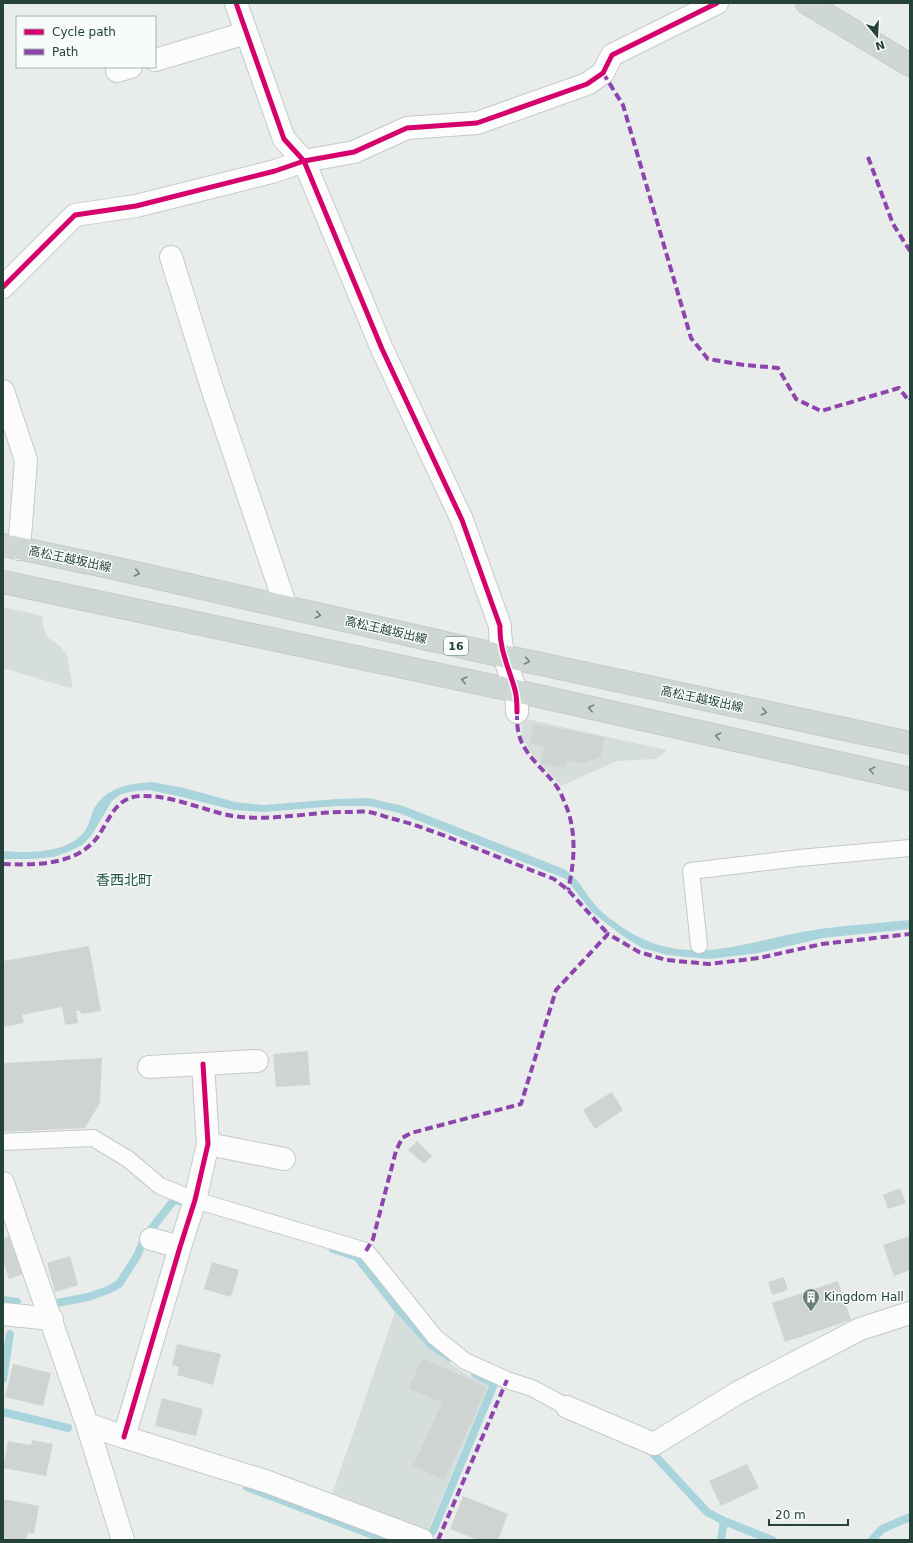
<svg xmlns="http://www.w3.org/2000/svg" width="913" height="1543" font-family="'DejaVu Sans','Noto Sans JP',sans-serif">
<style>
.built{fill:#d6dedb}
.water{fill:#a9d4db}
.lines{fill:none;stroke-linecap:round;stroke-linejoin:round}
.stream{stroke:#a9d4db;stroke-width:8}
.building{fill:#cfd4d2}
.lane-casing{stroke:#c5cac8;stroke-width:18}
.street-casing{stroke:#c5cac8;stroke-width:24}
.primary-casing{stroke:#c3ccc9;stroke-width:24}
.lane{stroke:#fcfcfc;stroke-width:16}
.street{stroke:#fcfcfc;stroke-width:22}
.primary{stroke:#cfd7d5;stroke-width:22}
.quiet{stroke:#8e44ad;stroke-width:4;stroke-dasharray:8 4;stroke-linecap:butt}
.cycleway-casing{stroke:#f7fbf9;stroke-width:8}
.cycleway{stroke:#d6006c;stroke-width:5}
.oneway{stroke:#718580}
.labels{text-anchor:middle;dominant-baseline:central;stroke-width:3;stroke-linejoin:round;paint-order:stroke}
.shield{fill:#f7fbf9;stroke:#637a73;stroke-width:1}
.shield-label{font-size:11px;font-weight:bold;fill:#24423a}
.street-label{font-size:12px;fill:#24423a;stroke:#f7fbf9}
.poi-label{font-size:12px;fill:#24423a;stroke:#f7fbf9;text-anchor:start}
.quarter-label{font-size:14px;fill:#1f5548;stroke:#f7fbf9}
</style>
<rect width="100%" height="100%" fill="#e8edeb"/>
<path class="built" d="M3,607L42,616L43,626L48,638L61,647L67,655L73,689L3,668Z
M522,718L667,750L656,759L617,761L561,786L532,755L522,737L521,729Z
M395,1312L428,1348L464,1373L489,1385L426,1535L331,1497Z"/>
<path class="water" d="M152,782L184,788L235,802L264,805L337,799L369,798L403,806L564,869C579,878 585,894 597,907C604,915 615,922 623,928C691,972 748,939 820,929C849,925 880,923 910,920V929L823,938L759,953L709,959L667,955L642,948L620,934L592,912L566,879L399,813L369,806H336L263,812L234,810L182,797L149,790L135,791L121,794L112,801L91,836L82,845L70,851L54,857L30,859H3V851C27,853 67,854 84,832C90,825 90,815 95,807C109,786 129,784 152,782Z"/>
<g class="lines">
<path class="stream" d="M333,1249L357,1257L397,1308L431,1345L450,1358
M3,1300L17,1302
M57,1303L88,1297L108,1290L119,1284L137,1256L145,1237L174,1200L184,1202
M3,1379L10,1334
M3,1412L68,1428
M648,1448L707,1512L724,1521L772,1540
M247,1487L386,1540
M433,1531L494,1384L475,1374
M721,1540L724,1521
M872,1540L882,1529L910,1517"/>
</g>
<path class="building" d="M534,724L604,737L601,756L583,764L567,760L565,768L541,763L544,746L530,743Z
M89,946L101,1011L81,1014L80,1011H76L78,1023L65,1025L62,1007L22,1015L24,1023L3,1027V961Z
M308,1051L310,1085L276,1087L273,1054Z
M102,1058L100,1103L85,1128L3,1132V1063Z
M612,1092L623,1110L595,1129L583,1110Z
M417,1141L432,1156L424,1164L408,1150Z
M900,1188L906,1203L888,1209L883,1195Z
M3,1235L4,1238L14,1235L27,1273L9,1279L4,1264H3Z
M910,1236V1270L894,1276L883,1245Z
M70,1256L78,1285L55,1292L47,1263Z
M212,1262L239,1270L231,1297L204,1289Z
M784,1277L788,1290L772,1295L768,1282Z
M838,1281L851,1320L785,1342L772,1303Z
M177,1344L221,1354L213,1385L177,1375L179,1367L172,1365Z
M422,1358L487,1387L445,1480L413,1466L442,1403L409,1388Z
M13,1364L51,1373L43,1406L5,1397Z
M162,1398L203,1409L196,1436L155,1426Z
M32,1440L53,1444L46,1476L3,1468L8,1441L31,1445Z
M747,1464L759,1488L721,1506L709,1481Z
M463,1496L508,1514L498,1540H478L450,1529Z
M3,1499L39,1506L34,1534L28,1533L26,1540H3Z"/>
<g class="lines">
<g class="lane-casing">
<path id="lane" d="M699,945L691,871L799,858L910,848
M3,1142L93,1138L128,1159L160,1186L195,1200L366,1251L435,1337L465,1361L507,1380L532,1388L567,1407"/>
</g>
<g class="street-casing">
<path id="street" d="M236,3L284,139L304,161L354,152L407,128L477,123L587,84L603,73L612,55L717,3
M155,60L246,33
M117,71L131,67
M171,257L211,385L286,607
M3,287L75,215L136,206L275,171L304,161L382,349L462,520L500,626C499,649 509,668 515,690C517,697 517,705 517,712
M3,391L26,460L19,549
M149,1067L257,1061
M208,1144L284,1159
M3,1183L87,1424L123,1540
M151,1239L180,1247
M3,1314L52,1319
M567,1407L654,1444L739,1392L860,1329L910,1313
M87,1424L124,1437L268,1482L422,1540
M124,1437L180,1247L195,1200L208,1144L203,1064"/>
</g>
<g class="primary-casing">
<path id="primary" d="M807,3L910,65
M3,545L109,567L503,656L910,743
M3,582L516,691L910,779"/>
</g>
<use href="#lane" class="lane"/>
<use href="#street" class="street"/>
<use href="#primary" class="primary"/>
<path class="quiet" d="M603,73L623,105L691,338L708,359L744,365L778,368L796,399L821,411L899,388L909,401L910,400
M868,157L893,224L910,251
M517,712C517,718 517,725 518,730C522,755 544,768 557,787C560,791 562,796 564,801C577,829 575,860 568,890
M3,864C34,865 74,866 96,839C107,825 113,802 133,797C163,791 204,811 233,816C273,822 312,811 351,812C357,812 363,811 369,812C376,813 383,816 390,818C411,823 432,831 453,839C486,852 520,866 554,879L568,890L608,934
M366,1251L373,1239L396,1151L402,1138L411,1133L521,1104L556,990L608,934L639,952L666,960L709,964L759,958L822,944L910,934
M438,1540L507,1380"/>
<g class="cycleway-casing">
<path id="cycleway" d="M236,3L284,139L304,161L354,152L407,128L477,123L587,84L603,73L612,55L717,3
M3,287L75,215L136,206L275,171L304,161L382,349L462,520L500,626C499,649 509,668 515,690C517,697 517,705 517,712
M124,1437L180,1247L195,1200L208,1144L203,1064"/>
</g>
<use href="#cycleway" class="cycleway"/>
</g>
<defs><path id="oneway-chevron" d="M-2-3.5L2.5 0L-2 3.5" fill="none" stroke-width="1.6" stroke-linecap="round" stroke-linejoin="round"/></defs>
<g class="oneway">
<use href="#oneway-chevron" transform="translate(137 573) rotate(13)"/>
<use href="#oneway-chevron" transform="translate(318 615) rotate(13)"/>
<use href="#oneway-chevron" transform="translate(527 661) rotate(12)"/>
<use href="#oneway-chevron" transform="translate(464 680) rotate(-168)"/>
<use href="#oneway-chevron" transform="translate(591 708) rotate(-167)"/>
<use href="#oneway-chevron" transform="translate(764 712) rotate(12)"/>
<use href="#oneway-chevron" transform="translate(718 736) rotate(-167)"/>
<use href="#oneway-chevron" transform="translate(872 770) rotate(-167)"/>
</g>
<defs>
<g id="building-pin" transform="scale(0.9)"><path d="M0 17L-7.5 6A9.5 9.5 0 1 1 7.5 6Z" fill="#697e78" stroke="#f7fbf9"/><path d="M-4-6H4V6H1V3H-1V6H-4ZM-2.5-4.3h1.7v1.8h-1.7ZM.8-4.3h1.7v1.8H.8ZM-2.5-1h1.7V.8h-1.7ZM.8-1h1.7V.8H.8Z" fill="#fff"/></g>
</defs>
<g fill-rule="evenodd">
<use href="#building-pin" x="811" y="1297"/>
</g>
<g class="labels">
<rect class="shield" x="444" y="637" width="24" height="18" rx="3"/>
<g class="shield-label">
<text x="456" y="646">16</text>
</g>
<g class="street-label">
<text transform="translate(70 559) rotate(12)">高松王越坂出線</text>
<text transform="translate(386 630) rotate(13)">高松王越坂出線</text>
<text transform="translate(702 699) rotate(12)">高松王越坂出線</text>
</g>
<g class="poi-label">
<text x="824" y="1297">Kingdom Hall</text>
</g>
<g class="quarter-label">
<text x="124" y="880">香西北町</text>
</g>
</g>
<rect width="913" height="1543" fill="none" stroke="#24423a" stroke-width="8"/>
<rect x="16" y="16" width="140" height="52" fill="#f7fbf9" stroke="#a3b1ad"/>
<rect x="24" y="29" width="20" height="6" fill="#d6006c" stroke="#a3b1ad"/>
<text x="52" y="36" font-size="12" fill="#24423a">Cycle path</text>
<rect x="24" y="49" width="20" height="6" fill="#8e44ad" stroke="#a3b1ad"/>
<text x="52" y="56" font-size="12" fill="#24423a">Path</text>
<g transform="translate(877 36) rotate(162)" stroke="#f7fbf9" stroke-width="3" paint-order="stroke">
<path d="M0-3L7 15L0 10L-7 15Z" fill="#24423a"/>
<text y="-6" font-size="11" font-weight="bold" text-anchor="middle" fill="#24423a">N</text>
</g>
<path d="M769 1519v6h79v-6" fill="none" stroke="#24423a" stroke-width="2"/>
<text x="775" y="1519" font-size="12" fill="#24423a" stroke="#f7fbf9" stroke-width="3" paint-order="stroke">20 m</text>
</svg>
